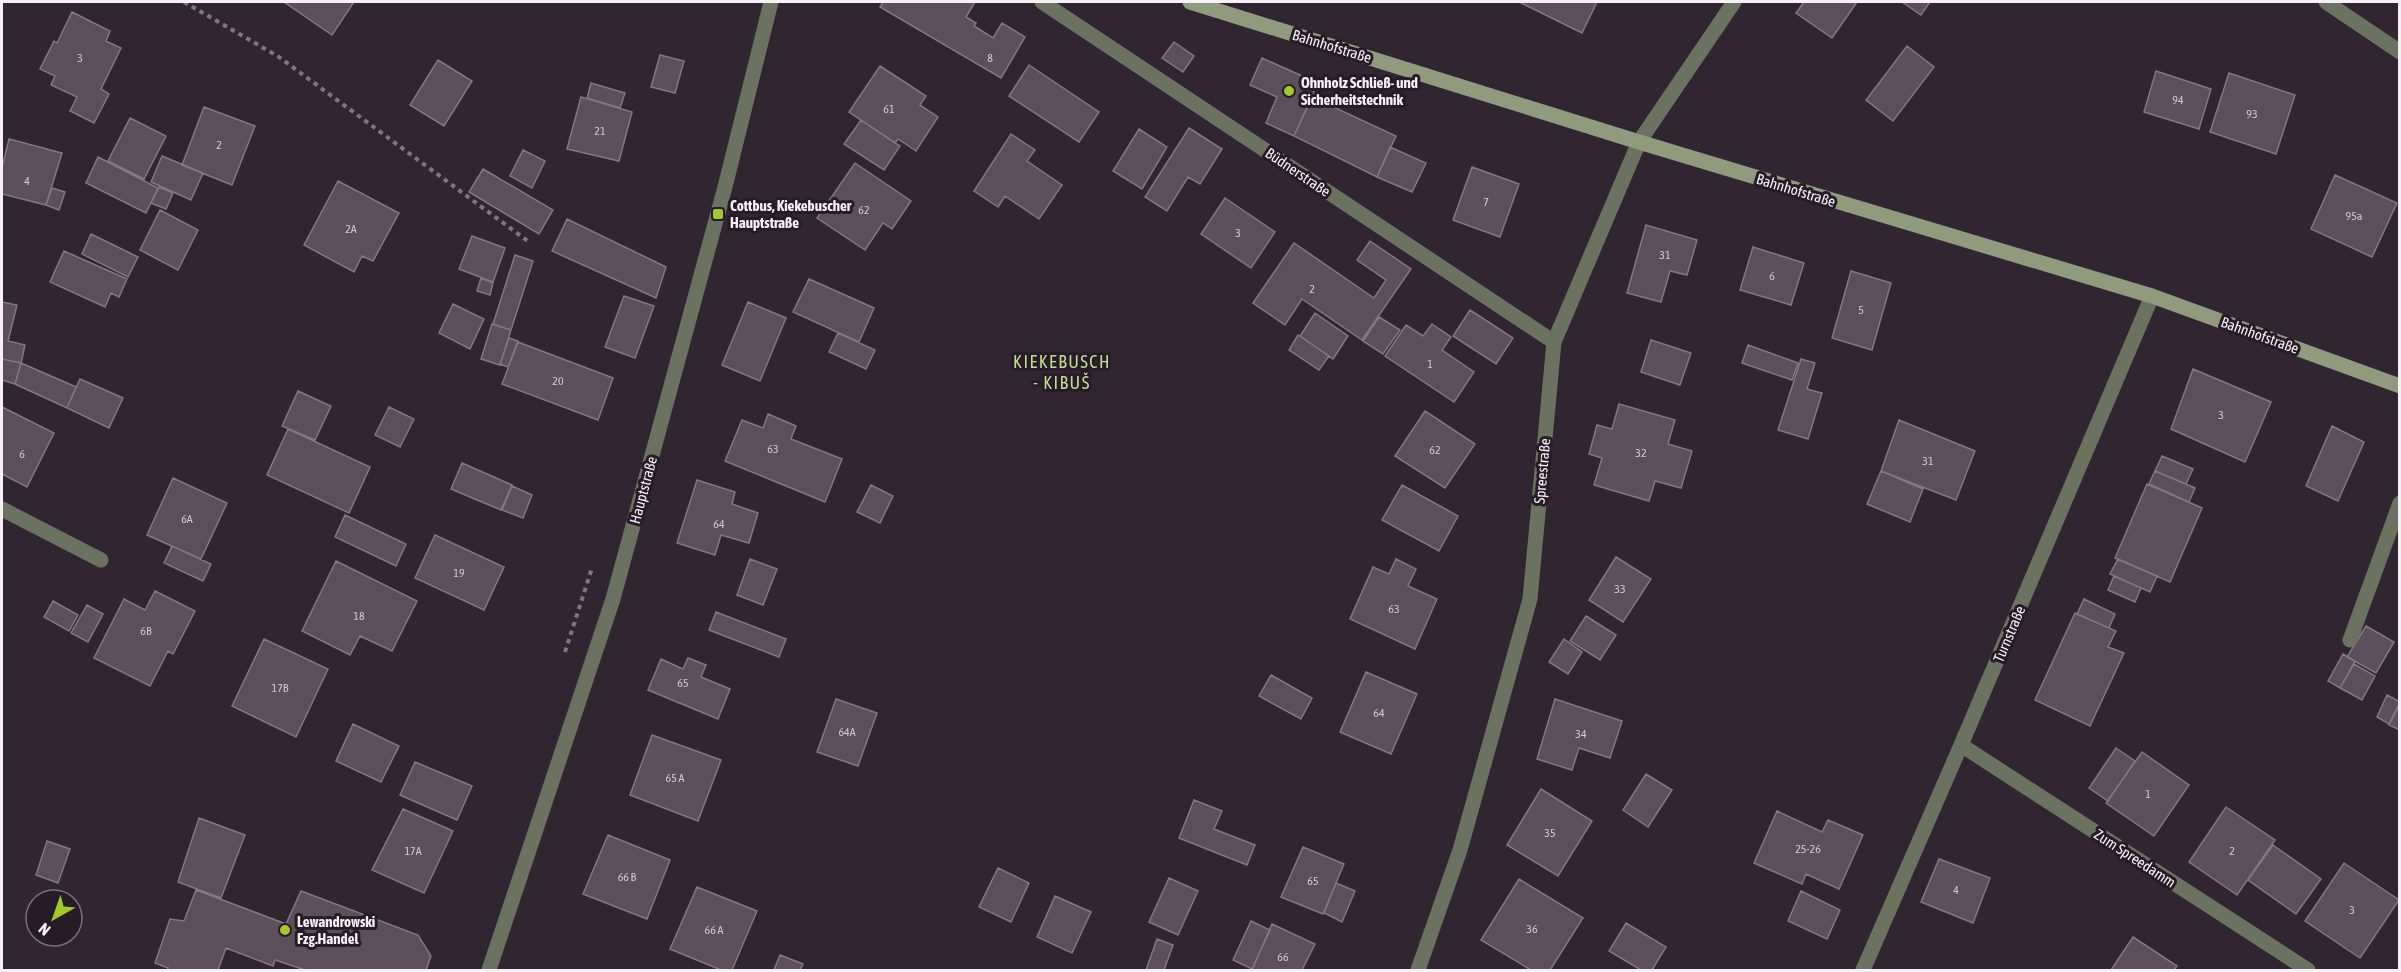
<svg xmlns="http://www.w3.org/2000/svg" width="2401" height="972" font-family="'Asap Condensed',sans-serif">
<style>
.building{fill:#5c4f5b;stroke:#847683;stroke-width:1.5}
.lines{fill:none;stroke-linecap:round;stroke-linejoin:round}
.path{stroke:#7f767f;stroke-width:4;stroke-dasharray:4.5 4.5;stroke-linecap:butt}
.service{stroke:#6b725f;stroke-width:15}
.minor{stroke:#6b725f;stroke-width:15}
.tertiary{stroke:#6b725f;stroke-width:15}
.secondary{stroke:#909a7c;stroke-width:15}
.poi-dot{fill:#a1c929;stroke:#261b26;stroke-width:2}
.labels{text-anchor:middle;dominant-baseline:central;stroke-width:6;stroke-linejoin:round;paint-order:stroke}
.number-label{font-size:12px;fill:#d0c8d0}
.street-label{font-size:15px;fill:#f7f0f7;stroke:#261b26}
.poi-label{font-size:15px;font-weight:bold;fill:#f7f0f7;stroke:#261b26;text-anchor:start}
.quarter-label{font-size:18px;letter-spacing:1.5px;fill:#c3dc92;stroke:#261b26}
</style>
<rect width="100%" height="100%" fill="#302530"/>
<path class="building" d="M284,2H354L332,35Z
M883,2H975L966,17L976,23L974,26L993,38L1002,23L1025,37L1001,78L880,7Z
M1519,2H1597L1582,33Z
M1804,2H1857L1832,38L1796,13Z
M1902,2H1930L1921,15Z
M72,12L110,31L106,41L121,48L101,89L109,94L94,123L70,111L77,97L51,85L55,76L40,69L54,41L57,43Z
M1174,42L1194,56L1183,72L1162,58Z
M1907,46L1934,67L1893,121L1866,100Z
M660,55L684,61L675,93L651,87Z
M1262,58L1318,83L1294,136L1266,123L1277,97L1250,85Z
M438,60L472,81L444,126L410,105Z
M1029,65L1099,112L1079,142L1009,96Z
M880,66L926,96L920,105L938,117L916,151L898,139L895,143L849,112Z
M2156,71L2211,89L2199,129L2144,112Z
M2229,73L2295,95L2276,154L2210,132Z
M591,83L625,93L620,108L587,98Z
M581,97L632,112L619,161L567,149Z
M1312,97L1396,136L1377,177L1294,136Z
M204,107L255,126L232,185L182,165Z
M130,118L166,136L144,179L108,161Z
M861,120L900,146L884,170L844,144Z
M1189,128L1222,149L1200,184L1188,177L1167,211L1145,197Z
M1139,129L1167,147L1142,189L1113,171Z
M1011,134L1035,150L1027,161L1062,185L1039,219L1005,196L998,207L974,191Z
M9,139L62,153L46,205L2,194V168Z
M1390,147L1426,163L1412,192L1377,177Z
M523,150L545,161L532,188L510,176Z
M162,156L203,173L191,200L151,182Z
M98,157L158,188L146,213L86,183Z
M855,163L911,201L892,229L883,223L865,250L817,218Z
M1472,167L1519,184L1500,237L1453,220Z
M483,169L553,210L539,234L469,192Z
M2335,175L2397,203L2372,257L2311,229Z
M338,181L399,213L373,261L362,256L354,272L304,245Z
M159,187L173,193L166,209L151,203Z
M52,188L65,192L59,210L46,205Z
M1225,198L1275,232L1251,268L1201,234Z
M160,210L198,230L178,270L140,250Z
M567,219L666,267L656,298L552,251Z
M1646,225L1697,240L1687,275L1670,271L1661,302L1627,293Z
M91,234L138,257L128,277L82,254Z
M472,236L505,248L493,282L459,269Z
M1370,241L1411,269L1362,340L1302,299L1285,325L1253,303L1294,243L1374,298L1386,280L1357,260Z
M1753,247L1804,263L1791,305L1740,290Z
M64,251L127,279L119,297L111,293L105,307L50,282Z
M515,255L533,261L511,330L493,324Z
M1851,271L1891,283L1872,350L1832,338Z
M481,278L493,283L490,295L477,291Z
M809,279L874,308L859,342L793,312Z
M624,296L654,306L635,358L605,347Z
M2,302L17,305L8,341L25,345L21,363L2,359Z
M748,302L786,318L760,381L722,365Z
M453,304L484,319L470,349L439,333Z
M1470,310L1513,338L1496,364L1453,336Z
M1315,313L1348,336L1333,359L1300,336Z
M1379,317L1400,330L1383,354L1363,341Z
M492,324L511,330L500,365L481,359Z
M1432,324L1451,337L1442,350L1474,372L1454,402L1385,356L1406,325L1423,336Z
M838,333L875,350L866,369L829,352Z
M1298,335L1329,356L1319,370L1289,350Z
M509,338L518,341L508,367L500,364Z
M1651,340L1691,353L1680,385L1641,372Z
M518,342L613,378L598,420L502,384Z
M1748,345L1798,363L1792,380L1742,363Z
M2,359L21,363L15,384L2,380Z
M1801,359L1815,363L1807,389L1822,393L1808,439L1778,430Z
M21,363L76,387L67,408L15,384Z
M2193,369L2271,402L2245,462L2171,429Z
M80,379L123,398L109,428L67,408Z
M298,391L331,406L315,440L282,426Z
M1619,404L1675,420L1668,444L1692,451L1681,488L1655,481L1649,501L1594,485L1602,458L1589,454L1597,425L1612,429Z
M2,407L54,433L27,487L2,474Z
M389,407L414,419L400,447L375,435Z
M1425,411L1475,444L1445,488L1395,456Z
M768,414L796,426L791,439L842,459L825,502L725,461L742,420L763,428Z
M1899,420L1975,451L1956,500L1881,471Z
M2332,426L2364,442L2338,501L2306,486Z
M288,429L370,467L349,513L267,475Z
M2162,456L2193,469L2186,484L2155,471Z
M462,463L512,485L501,510L451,489Z
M1881,471L1923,489L1910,522L1867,504Z
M2155,471L2195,488L2189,502L2149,484Z
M173,478L227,503L201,559L147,535Z
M697,480L735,492L732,504L758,513L749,543L721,535L715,555L677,543Z
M2147,484L2202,508L2170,582L2115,558Z
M871,485L893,496L880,523L857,512Z
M1402,485L1458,516L1439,551L1382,520Z
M512,486L532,495L523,518L502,510Z
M345,515L406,544L396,566L335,537Z
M435,535L504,567L484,610L415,578Z
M172,546L211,564L203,581L164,563Z
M1616,557L1651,579L1623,622L1589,600Z
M750,559L777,569L763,605L737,595Z
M1396,559L1416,569L1408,586L1437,599L1415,649L1350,619L1373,567L1389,574Z
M2118,559L2157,576L2150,592L2110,574Z
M336,561L417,601L392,651L360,636L350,655L302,631Z
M2114,576L2141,588L2135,602L2108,590Z
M155,591L195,611L173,654L168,651L150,686L94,658L124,599L145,610Z
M2084,599L2115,614L2109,628L2077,614Z
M53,601L78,615L69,631L44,617Z
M87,605L103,614L88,642L71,633Z
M716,612L786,639L779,657L709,630Z
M2075,613L2116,631L2108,647L2124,653L2090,726L2035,700Z
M1586,616L1616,635L1600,660L1570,641Z
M2366,626L2394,642L2376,673L2347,657Z
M264,639L328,669L296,737L232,706Z
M1564,639L1582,652L1568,674L1549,662Z
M2343,654L2355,661L2340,688L2328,681Z
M688,658L706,665L701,677L730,689L718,719L648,690L661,659L683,669Z
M2354,664L2375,676L2362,700L2340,688Z
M1366,672L1417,694L1391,754L1340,732Z
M1271,675L1312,698L1301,719L1259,696Z
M2387,695L2400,702L2389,724L2377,717Z
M836,699L877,713L858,766L817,752Z
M1555,699L1622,721L1610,758L1579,748L1572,770L1537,759Z
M2400,704V730L2389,725Z
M353,724L399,746L381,782L336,761Z
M652,735L721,760L698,821L630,795Z
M2116,748L2135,761L2108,801L2089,788Z
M2142,752L2189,785L2154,836L2106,803Z
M415,762L472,786L457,820L400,795Z
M1646,774L1672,790L1648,827L1623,810Z
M1541,789L1592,821L1558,876L1507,845Z
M1194,800L1222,811L1214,829L1255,845L1247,865L1179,838Z
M2226,807L2275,840L2237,895L2189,862Z
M403,809L453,831L424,893L372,870Z
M1777,811L1822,832L1828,820L1863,835L1839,889L1806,874L1802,884L1754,863Z
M199,818L245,835L221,898L178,882Z
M608,835L670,860L647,919L583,894Z
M47,841L70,849L58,883L36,875Z
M2273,845L2321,879L2296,914L2248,880Z
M1303,847L1344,864L1323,914L1281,897Z
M1939,859L1990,878L1973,923L1921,902Z
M2344,863L2399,900L2360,958L2305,921Z
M998,868L1029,883L1011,922L979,907Z
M1169,878L1198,891L1178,935L1149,922Z
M1519,879L1583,918L1550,970H1531L1481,940Z
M1336,883L1355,891L1342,922L1324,913Z
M697,887L757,911L732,970H721L670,949Z
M196,890L286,924L301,891L418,935L431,956L426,970H305L275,960L273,966L226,948L218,970H167L168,968L155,963L170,919L184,921Z
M1801,891L1840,910L1827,939L1788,921Z
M1055,896L1091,912L1072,953L1037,937Z
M1251,921L1270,930L1252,969L1233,960Z
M1626,923L1666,947L1652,970H1641L1609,951Z
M1272,924L1315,944L1302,970H1252Z
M2133,937L2177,966L2174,970H2111Z
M1157,939L1173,945L1164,970H1146Z
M780,955L803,964L800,970H774Z"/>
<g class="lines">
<path class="path" d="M184,2L279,57L529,242
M565,652L592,568"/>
<path class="service" d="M2326,2L2400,52
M2,509L101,560
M2350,640L2400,503"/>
<path class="minor" d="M1042,2L1554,342
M1961,745L2308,970
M1418,970L1460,850L1530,599L1554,342L1639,142L1734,2
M1863,970L1961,745L2152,296"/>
<path class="tertiary" d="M489,970L613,599L725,187L771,2"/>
<path class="secondary" d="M1190,2L1639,142L2152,296L2400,386"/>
</g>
<g class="poi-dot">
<circle cx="1289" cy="91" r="6"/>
<rect x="712" y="208" width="12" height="12" rx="3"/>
<circle cx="285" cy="930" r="6"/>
</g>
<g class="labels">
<g class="number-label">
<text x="80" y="58">3</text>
<text x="990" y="58">8</text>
<text x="2178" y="100">94</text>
<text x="889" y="109">61</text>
<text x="2252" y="114">93</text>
<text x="600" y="131">21</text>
<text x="219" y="145">2</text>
<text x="27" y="181">4</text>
<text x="1486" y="202">7</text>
<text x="864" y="210">62</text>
<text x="2354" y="216">95a</text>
<text x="351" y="229">2A</text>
<text x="1238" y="233">3</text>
<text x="1665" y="255">31</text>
<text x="1772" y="276">6</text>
<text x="1312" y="289">2</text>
<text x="1861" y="310">5</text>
<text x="1430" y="364">1</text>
<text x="558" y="381">20</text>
<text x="2221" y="415">3</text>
<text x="773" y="449">63</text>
<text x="1435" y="450">62</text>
<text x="1641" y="453">32</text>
<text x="22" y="454">6</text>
<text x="1928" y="461">31</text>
<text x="187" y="519">6A</text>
<text x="719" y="524">64</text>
<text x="459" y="573">19</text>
<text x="1620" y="589">33</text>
<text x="1394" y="609">63</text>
<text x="359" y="616">18</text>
<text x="146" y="631">6B</text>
<text x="683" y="683">65</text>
<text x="280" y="688">17B</text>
<text x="1379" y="713">64</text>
<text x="847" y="732">64A</text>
<text x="1581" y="734">34</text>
<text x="675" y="778">65 A</text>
<text x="2148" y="794">1</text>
<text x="1550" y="833">35</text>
<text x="1808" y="849">25-26</text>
<text x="413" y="851">17A</text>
<text x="2232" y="851">2</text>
<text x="627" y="877">66 B</text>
<text x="1313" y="881">65</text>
<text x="1956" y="890">4</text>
<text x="2352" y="910">3</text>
<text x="1532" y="929">36</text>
<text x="714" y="930">66 A</text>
<text x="1283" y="957">66</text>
</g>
<g class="street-label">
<text transform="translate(1332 46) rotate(17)">Bahnhofstraße</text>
<text transform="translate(1298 172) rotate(34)">Büdnerstraße</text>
<text transform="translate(1796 190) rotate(17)">Bahnhofstraße</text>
<text transform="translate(2260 335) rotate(20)">Bahnhofstraße</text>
<text transform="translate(1542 471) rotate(-85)">Spreestraße</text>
<text transform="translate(643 490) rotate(-75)">Hauptstraße</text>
<text transform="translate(2009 634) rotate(-67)">Turnstraße</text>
<text transform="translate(2135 858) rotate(33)">Zum Spreedamm</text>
</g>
<g class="poi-label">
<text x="1301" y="82">Ohnholz Schließ- und<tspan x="1301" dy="17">Sicherheitstechnik</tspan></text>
<text x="730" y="205">Cottbus, Kiekebuscher<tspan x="730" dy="17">Hauptstraße</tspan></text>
<text x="297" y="921">Lewandrowski<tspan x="297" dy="17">Fzg.Handel</tspan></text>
</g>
<g class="quarter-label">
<text x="1062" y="361">KIEKEBUSCH<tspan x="1062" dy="21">- KIBUŠ</tspan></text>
</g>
</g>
<rect width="2401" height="972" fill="none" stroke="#f7f0f7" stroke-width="6"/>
<g transform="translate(54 918) rotate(220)"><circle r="28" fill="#261b26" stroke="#7a707a" stroke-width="1.5"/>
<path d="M0-4.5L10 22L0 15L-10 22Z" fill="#a1c929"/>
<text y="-9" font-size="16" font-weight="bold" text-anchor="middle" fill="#f7f0f7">N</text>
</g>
</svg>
